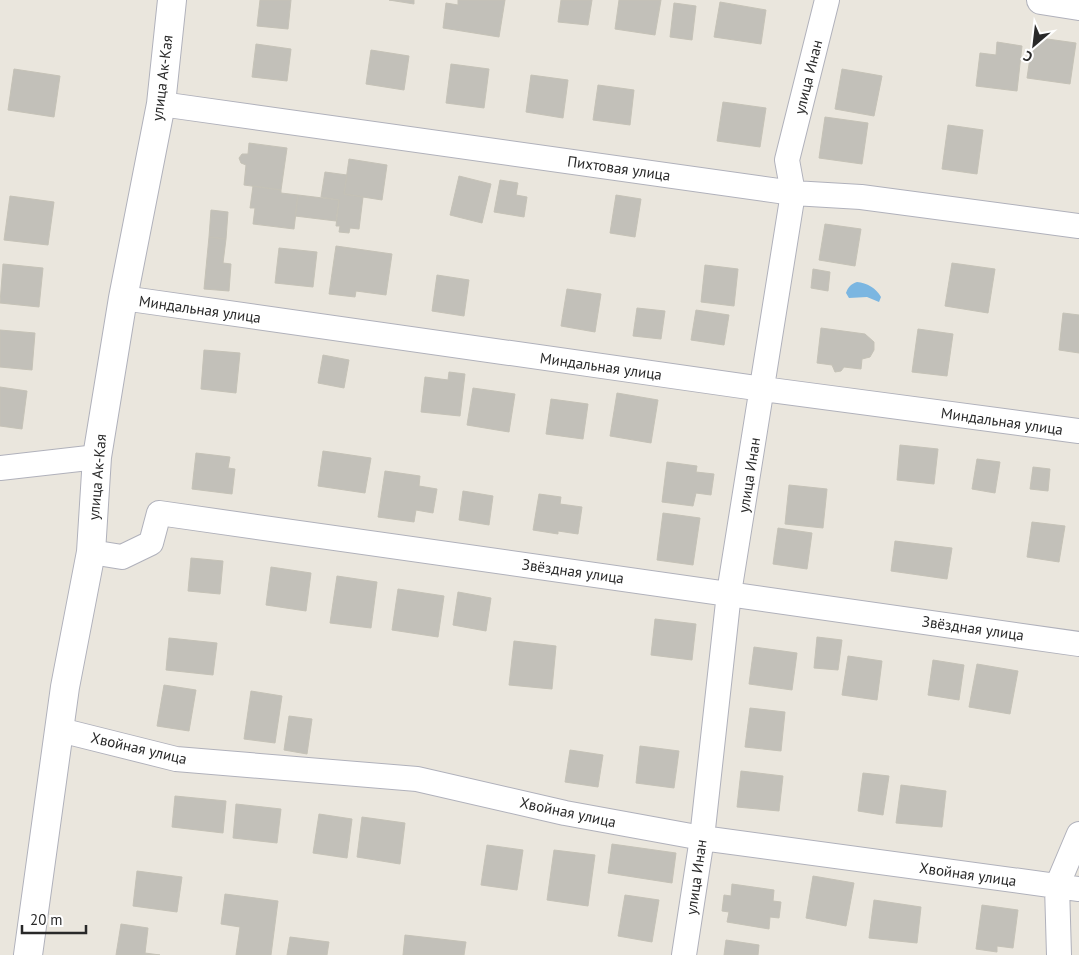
<svg xmlns="http://www.w3.org/2000/svg" width="1079" height="955" font-family="'PT Sans',sans-serif">
<style>
.water{fill:#7bb6e1}
.building{fill:#c2c0b9;stroke:#c5c2b7}
.lines{fill:none;stroke-linecap:round;stroke-linejoin:round}
.street-casing{stroke:#b0b1bb;stroke-width:26}
.secondary-casing{stroke:#b0b1bb;stroke-width:30}
.street{stroke:#fff;stroke-width:24}
.secondary{stroke:#fff;stroke-width:28}
.labels{text-anchor:middle;dominant-baseline:central;stroke-width:4;stroke-linejoin:round;paint-order:stroke}
.street-label{font-size:15px;fill:#292929;stroke:#fff}
</style>
<rect width="100%" height="100%" fill="#eae6dd"/>
<path class="water" d="M857,282C867,283 876,288 881,297L879,302L867,297L849,298L846,293C848,287 851,284 857,282Z"/>
<path class="building" d="M260,0H291L288,29L257,26Z
M389,0H414V4Z
M458,0H505L499,37L443,28L446,3L458,5Z
M561,0H592L588,25L558,22Z
M619,0H661L655,35L615,29Z
M720,2L766,10L761,44L714,37Z
M674,3L696,6L692,40L670,37Z
M1033,37L1076,43L1070,84L1027,78Z
M997,42L1022,46L1017,91L976,86L980,53L996,55Z
M256,44L291,49L287,81L252,77Z
M371,50L409,56L404,90L366,84Z
M451,64L489,69L484,108L446,103Z
M14,69L60,76L54,117L8,110Z
M842,69L882,76L874,116L835,109Z
M531,75L568,80L563,118L526,112Z
M598,85L634,90L630,125L593,120Z
M723,102L766,108L760,147L717,141Z
M825,117L868,123L862,164L819,158Z
M948,125L983,130L977,174L942,169Z
M249,143L287,148L281,190L244,185L246,165L241,163L239,158L242,154H248Z
M349,159L387,165L382,200L344,194Z
M325,172L347,175L344,194L363,197L359,229L350,228L349,233L339,232L340,226H336L339,200L321,197Z
M459,176L491,184L482,223L450,215Z
M500,180L518,183L516,195L527,197L524,217L494,212Z
M253,186L281,190V193L298,195L294,229L253,224L255,208H250Z
M298,195L339,200L336,221L295,216Z
M616,195L641,199L635,237L610,233Z
M10,196L54,202L48,245L4,240Z
M211,210L228,212L226,239L209,237Z
M825,224L861,229L855,266L819,260Z
M209,237L226,239L223,263L231,264L229,291L204,289Z
M336,246L392,254L386,295L356,291L355,297L329,294Z
M279,248L317,252L313,287L275,283Z
M952,263L995,269L988,313L945,306Z
M3,264L43,268L39,307L0,303Z
M705,265L738,269L734,306L701,302Z
M813,269L830,272L828,291L811,288Z
M437,275L469,280L464,316L432,311Z
M567,289L601,294L595,332L561,326Z
M637,308L665,311L661,339L633,336Z
M696,310L729,315L724,345L691,340Z
M1063,313L1079,315V353L1059,350Z
M821,328L865,334L874,342V350L870,357L862,359L861,369L844,367L841,371L835,372L832,365L817,363Z
M918,329L953,334L947,376L912,372Z
M0,330L35,333L32,370L0,367Z
M204,350L240,353L236,393L201,389Z
M323,355L349,360L344,388L318,383Z
M449,372L465,374L460,416L421,412L425,377L448,380Z
M0,387L27,391L22,429L0,426Z
M473,388L515,394L509,432L467,425Z
M617,393L658,400L651,443L610,436Z
M551,399L588,404L583,439L546,434Z
M900,445L938,449L934,484L897,480Z
M323,451L371,458L365,493L318,486Z
M196,453L230,457L228,468L235,469L232,494L192,489Z
M977,459L1000,462L995,493L972,489Z
M667,462L697,466L696,472L714,474L711,495L696,493L693,506L662,502Z
M1033,467L1050,469L1048,491L1030,489Z
M385,471L420,476L419,486L437,489L433,513L416,510L414,522L378,517Z
M789,485L827,489L823,528L785,524Z
M463,491L493,496L489,525L459,520Z
M539,494L561,497L560,504L582,507L578,534L558,531V534L533,530Z
M663,513L700,518L693,565L657,560Z
M1032,522L1065,526L1059,562L1027,557Z
M778,528L812,533L807,569L773,564Z
M895,541L952,548L947,579L891,571Z
M191,558L223,561L220,594L188,591Z
M271,567L311,573L306,611L266,605Z
M337,576L377,582L371,628L330,623Z
M398,589L444,596L438,637L392,630Z
M458,592L491,598L486,631L453,625Z
M655,619L696,624L692,660L651,655Z
M817,637L842,640L838,670L814,668Z
M169,638L217,643L213,675L166,670Z
M514,641L556,646L552,689L509,685Z
M754,647L797,653L792,690L749,684Z
M848,656L882,661L877,700L842,695Z
M933,660L964,665L959,700L928,695Z
M977,664L1018,671L1010,714L969,707Z
M164,685L196,690L189,731L157,726Z
M251,691L282,696L275,743L244,739Z
M750,708L785,712L781,751L745,747Z
M289,716L312,719L307,754L284,750Z
M640,746L679,751L674,788L636,783Z
M570,750L603,755L598,787L565,782Z
M741,771L783,776L779,811L737,807Z
M863,773L889,776L883,815L858,811Z
M901,785L946,791L942,827L896,823Z
M175,796L226,801L223,833L172,827Z
M236,804L281,809L277,843L233,838Z
M319,814L352,819L347,858L313,853Z
M362,817L405,823L400,864L357,857Z
M612,844L676,853L672,883L608,873Z
M487,845L523,850L517,890L481,885Z
M554,850L595,855L588,906L547,900Z
M137,871L182,877L177,912L133,906Z
M813,876L854,883L846,926L806,918Z
M732,884L774,890L773,901L781,902L779,918L770,917L769,929L727,922L729,912L722,911L724,895L731,896Z
M225,894L278,901L271,955H236L240,927L221,924Z
M625,895L659,900L652,942L618,936Z
M874,900L921,907L917,943L869,938Z
M982,905L1018,910L1013,948L997,946V952L976,949Z
M121,924L148,928L145,953L160,955H116Z
M405,935L466,942L464,955H403Z
M290,937L329,942L327,955H287Z
M726,940L759,945L758,955H724Z"/>
<g class="lines">
<g class="street-casing">
<path id="street" d="M161,104L793,193L861,197L1079,226
M123,298L763,389L1079,431
M0,468L97,457
M91,552L122,557L151,543L159,513L1079,644
M60,730L176,759L417,779L565,813L702,838L1079,889
M684,955L702,838L729,593L793,193L787,160L827,0
M1059,955L1057,886L1079,834"/>
</g>
<g class="secondary-casing">
<path id="secondary" d="M1041,0L1079,6
M28,955L65,687L91,552L97,457L123,298L161,104L172,0"/>
</g>
<use href="#street" class="street"/>
<use href="#secondary" class="secondary"/>
</g>
<g class="labels">
<g class="street-label">
<text transform="translate(808 77) rotate(-76)">улица Инан</text>
<text transform="translate(162 78) rotate(-83)">улица Ак-Кая</text>
<text transform="translate(619 168) rotate(8)">Пихтовая улица</text>
<text transform="translate(200 309) rotate(8)">Миндальная улица</text>
<text transform="translate(601 366) rotate(8)">Миндальная улица</text>
<text transform="translate(1002 421) rotate(8)">Миндальная улица</text>
<text transform="translate(749 475) rotate(-81)">улица Инан</text>
<text transform="translate(97 477) rotate(-85)">улица Ак-Кая</text>
<text transform="translate(573 571) rotate(8)">Звёздная улица</text>
<text transform="translate(973 628) rotate(8)">Звёздная улица</text>
<text transform="translate(139 748) rotate(13)">Хвойная улица</text>
<text transform="translate(568 812) rotate(12)">Хвойная улица</text>
<text transform="translate(968 874) rotate(8)">Хвойная улица</text>
<text transform="translate(696 877) rotate(-82)">улица Инан</text>
</g>
</g>
<g transform="translate(1034 45) rotate(208)" stroke="#ffffff" stroke-width="4" paint-order="stroke">
<path d="M0-4L9 19L0 12L-9 19Z" fill="#292929"/>
<text y="-8" font-size="14" font-weight="bold" text-anchor="middle" fill="#292929">С</text>
</g>
<path d="M22 925v8h64v-8" fill="none" stroke="#292929" stroke-width="2.5"/>
<text x="30" y="925" font-size="15" fill="#292929" stroke="#ffffff" stroke-width="4" paint-order="stroke">20 m</text>
</svg>
